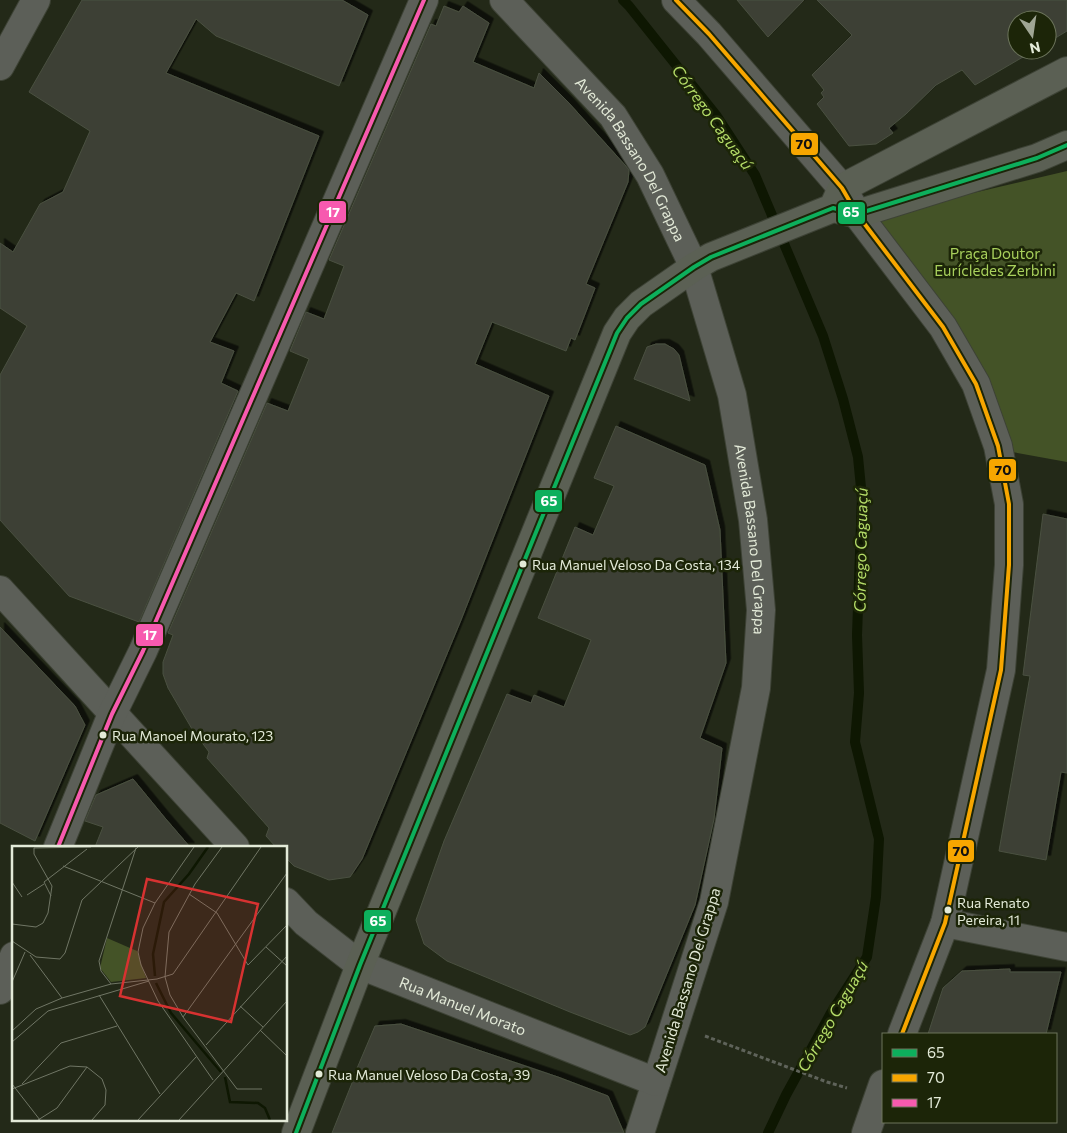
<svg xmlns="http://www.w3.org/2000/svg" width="1067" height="1133" font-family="Commissioner,sans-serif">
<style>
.green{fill:#445327}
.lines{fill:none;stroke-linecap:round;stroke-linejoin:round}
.stream{stroke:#0e1702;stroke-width:10}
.building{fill:#3d4134;stroke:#4a5041;filter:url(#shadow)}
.minor-casing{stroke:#3d4235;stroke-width:30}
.major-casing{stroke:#3d4235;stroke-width:30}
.path{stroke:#5f635a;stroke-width:3;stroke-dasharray:4 2.5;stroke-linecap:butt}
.minor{stroke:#5c5f58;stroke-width:28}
.major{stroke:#5b6054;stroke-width:28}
.bus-1-casing{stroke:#1c2508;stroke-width:8}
.bus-2-casing{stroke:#1c2508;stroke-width:8}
.bus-3-casing{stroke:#1c2508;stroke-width:8}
.bus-1{stroke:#0daf5c;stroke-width:4}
.bus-2{stroke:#f7a600;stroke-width:4}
.bus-3{stroke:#f75aaf;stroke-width:4}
.bus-dot{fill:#e3ead8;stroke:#1c2508;stroke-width:2}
.labels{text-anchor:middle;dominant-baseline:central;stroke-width:5;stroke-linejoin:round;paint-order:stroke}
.bus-label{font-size:14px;fill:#e3ead8;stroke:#1c2508;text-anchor:start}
.street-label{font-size:15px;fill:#e3ead8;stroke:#1c2508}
.park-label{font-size:15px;fill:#a8d05c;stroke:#1c2508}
.water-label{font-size:16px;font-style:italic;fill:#b4dc68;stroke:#1c2508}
.inset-river{fill:none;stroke:#0e1702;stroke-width:2.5}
.inset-road{fill:none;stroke:#707665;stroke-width:1}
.view{fill:#d73231;fill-opacity:0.15;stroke:#d73231;stroke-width:2.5}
.inset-edge{fill:none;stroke:#e3ead8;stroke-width:2.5}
.line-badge{stroke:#1c2508;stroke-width:2}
.badge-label{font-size:14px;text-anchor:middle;font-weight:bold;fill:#fff}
.pale-badge-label{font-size:14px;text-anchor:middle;font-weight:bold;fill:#111}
</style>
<defs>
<filter id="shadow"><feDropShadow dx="4.5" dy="-4.5" stdDeviation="0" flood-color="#0009"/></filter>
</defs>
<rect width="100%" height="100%" fill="#232918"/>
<path class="green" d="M1067,171V462L1007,451L866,218Z"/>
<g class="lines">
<path class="stream" d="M623,0L629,6L716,115L755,175L823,336L843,399L858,457L862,498L857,635L859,693L855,742L879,839L876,897L867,957L831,1013L786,1095L768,1133"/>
</g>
<path class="building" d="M82,0H342L368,15L339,86L216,36L196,19L166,73L319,136L254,301L236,293L210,342L234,351L221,383L238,391L139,622L69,596L0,520V375L27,326L0,308V243L13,252L40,204L63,192L90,131L29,92Z
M737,0H804L768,37Z
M817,0H1067V31L1047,43V20H1017V50H1035L975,85L962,70L936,85L906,114L889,128L893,133L876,144L849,146L817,104L824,97L821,93L824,90L812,75L852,35Z
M444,6L459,12L463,6L489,23L473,62L534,88L539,73L568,102L625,165L629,170L628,182L586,284L595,288L575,340L571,338L566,351L492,322L475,364L549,396L461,620L362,859L350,877L329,880L294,866L286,858V847H276L266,836L269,828L207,758L209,752L192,729L168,688L163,674V662L173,635L168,633L267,403L288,411L309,359L290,351L306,312L324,319L344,266L329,260L431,24L436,26Z
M656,344H665L674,349L679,355L690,401L634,379L647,347Z
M616,426L705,465L720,530L726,663L700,738L722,748L714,819L695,905L645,1027L638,1032L630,1035L570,1012L447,961L424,944L416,920L444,841L507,694L531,703L534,695L564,707L591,640L538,618L575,527L593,535L614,486L594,478Z
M1043,514L1067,519V773L1061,772L1046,860L999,851L1030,676L1023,675Z
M0,627L75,706L85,725L35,841L0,823Z
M133,779L165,818L190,847H95L103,827L85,821L96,795Z
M1010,969V972H1061L1046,1034H928L943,988L962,971Z
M401,1024L558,1077L608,1096L624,1133H332L356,1073H355L375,1026Z"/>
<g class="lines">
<g class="minor-casing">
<g id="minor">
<path id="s1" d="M504,0L613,116L650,175L694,267L732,395L753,520L761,610L756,688L714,902L640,1133"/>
<path d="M676,0L709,34L842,188L857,214L943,327L976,384L998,446L1009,504V565L1001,670L945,923L902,1034"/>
<path d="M0,66L36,0"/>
<path d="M0,590L235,847"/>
<path d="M58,847L112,714L143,651L424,0"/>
<path id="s2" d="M286,902L306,923L360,965L656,1082"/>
<path d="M945,923L1067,947"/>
<path d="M0,990L14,956"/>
<path d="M866,1133L883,1084"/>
</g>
</g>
<g class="major-casing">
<path id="major" d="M833,208L842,188L1067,71
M296,1133L360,965L617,333L627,318L641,304L694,267L711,257L833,208L857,214L1037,158L1067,145"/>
</g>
<path class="path" d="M705,1036L827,1082L847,1088"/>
<use href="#minor" class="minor"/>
<use href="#major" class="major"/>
<g class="bus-1-casing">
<path id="bus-1" d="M296,1133L360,965L617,333L627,318L641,304L694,267L711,257L833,208L857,214L1037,158L1067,145"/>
</g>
<g class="bus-2-casing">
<path id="bus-2" d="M676,0L709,34L842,188L857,214L943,327L976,384L998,446L1009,504V565L1001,670L945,923L902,1034"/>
</g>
<g class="bus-3-casing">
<path id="bus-3" d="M58,847L112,714L143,651L424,0"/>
</g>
<use href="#bus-1" class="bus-1"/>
<use href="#bus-2" class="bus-2"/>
<use href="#bus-3" class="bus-3"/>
</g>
<g class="bus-dot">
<circle cx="523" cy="564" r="4.5"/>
<circle cx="103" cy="735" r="4.5"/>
<circle cx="948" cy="910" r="4.5"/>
<circle cx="319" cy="1074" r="4.5"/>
</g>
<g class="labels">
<g class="bus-label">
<text x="532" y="564">Rua Manuel Veloso Da Costa, 134</text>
<text x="112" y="735">Rua Manoel Mourato, 123</text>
<text x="957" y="902">Rua Renato<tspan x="957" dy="17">Pereira, 11</tspan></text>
<text x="328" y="1074">Rua Manuel Veloso Da Costa, 39</text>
</g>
<g class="street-label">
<text stroke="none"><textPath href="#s1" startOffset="205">Avenida Bassano Del Grappa</textPath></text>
<text stroke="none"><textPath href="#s1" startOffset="610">Avenida Bassano Del Grappa</textPath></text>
<text transform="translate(687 980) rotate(-73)">Avenida Bassano Del Grappa</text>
<text stroke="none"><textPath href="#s2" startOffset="208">Rua Manuel Morato</textPath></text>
</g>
<g class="park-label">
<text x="995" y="253">Praça Doutor<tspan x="995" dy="17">Eurícledes Zerbini</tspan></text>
</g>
<g class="water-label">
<text transform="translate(713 117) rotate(54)">Córrego Caguaçú</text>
<text transform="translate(860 550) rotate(-89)">Córrego Caguaçú</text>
<text transform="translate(832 1016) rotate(-60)">Córrego Caguaçú</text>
</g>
</g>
<g transform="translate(12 846)">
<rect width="275" height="275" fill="#232918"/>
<path d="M95,92L125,105L134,132L99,136L88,122Z" fill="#445327"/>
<path class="inset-river" d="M143,130L141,108L152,56L177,28L196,1M144,137L159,167L209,226M213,231L218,256L246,257L253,262L258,274"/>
<path class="inset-road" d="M182,1L143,57L131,82L126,106L129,119L146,155L201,234M210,1L183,38L157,86L153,131L158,149L171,171L225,243H250M51,20L143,57M0,36L10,51M177,48L205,67L236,119L275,79M15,49L32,38M39,50L32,36L75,3M0,78L24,81L31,77L36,67L40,40L22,8V2L79,1M0,95L24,111L48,113L53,107L70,54L126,1M254,101L275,120M18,109L50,152M0,136L13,106M99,138L89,125L87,115L124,2M87,149L148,248M228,160L251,181M171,171L275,27M248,184L275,210M0,185L24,163L50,152L99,138L145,133L161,128L249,1M0,196L36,165L137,135M194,199L275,110M0,238L28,274M10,238L49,197L105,180M0,243L58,220L75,221L90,233L94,244L93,259L80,274M26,274L45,262L75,221M126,274L184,211M167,274L275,155"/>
<path class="view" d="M135,33L246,58L219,176L108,150Z"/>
<rect width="275" height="275" class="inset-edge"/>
</g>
<g class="line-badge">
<rect x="790" y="132" width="29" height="24" rx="5" fill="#f7a600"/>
<rect x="318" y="200" width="29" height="24" rx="5" fill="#f75aaf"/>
<rect x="837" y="201" width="29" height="24" rx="5" fill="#0daf5c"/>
<rect x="988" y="458" width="29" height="24" rx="5" fill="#f7a600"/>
<rect x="534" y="489" width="29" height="24" rx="5" fill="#0daf5c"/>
<rect x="135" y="623" width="29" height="24" rx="5" fill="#f75aaf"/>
<rect x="947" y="839" width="28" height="24" rx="5" fill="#f7a600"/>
<rect x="363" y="909" width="29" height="24" rx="5" fill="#0daf5c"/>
</g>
<g class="badge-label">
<text x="333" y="217">17</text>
<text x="851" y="217">65</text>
<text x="549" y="506">65</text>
<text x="150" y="640">17</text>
<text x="378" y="926">65</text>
</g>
<g class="pale-badge-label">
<text x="804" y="149">70</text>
<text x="1003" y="475">70</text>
<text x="961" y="856">70</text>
</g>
<rect x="882" y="1033" width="175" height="90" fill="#1c2508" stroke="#6c745b"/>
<rect x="892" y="1049" width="25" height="8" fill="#0daf5c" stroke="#6c745b"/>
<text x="927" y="1058" font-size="15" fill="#e3ead8">65</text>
<rect x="892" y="1074" width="25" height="8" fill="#f7a600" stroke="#6c745b"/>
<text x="927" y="1083" font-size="15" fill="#e3ead8">70</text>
<rect x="892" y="1099" width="25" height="8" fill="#f75aaf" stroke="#6c745b"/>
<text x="927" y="1108" font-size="15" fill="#e3ead8">17</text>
<g transform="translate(1032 35) rotate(167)"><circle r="24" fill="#1c2508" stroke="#6c745b"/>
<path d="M0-4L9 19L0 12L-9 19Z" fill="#a0a695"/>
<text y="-8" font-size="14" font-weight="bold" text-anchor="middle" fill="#e3ead8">N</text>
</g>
</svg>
